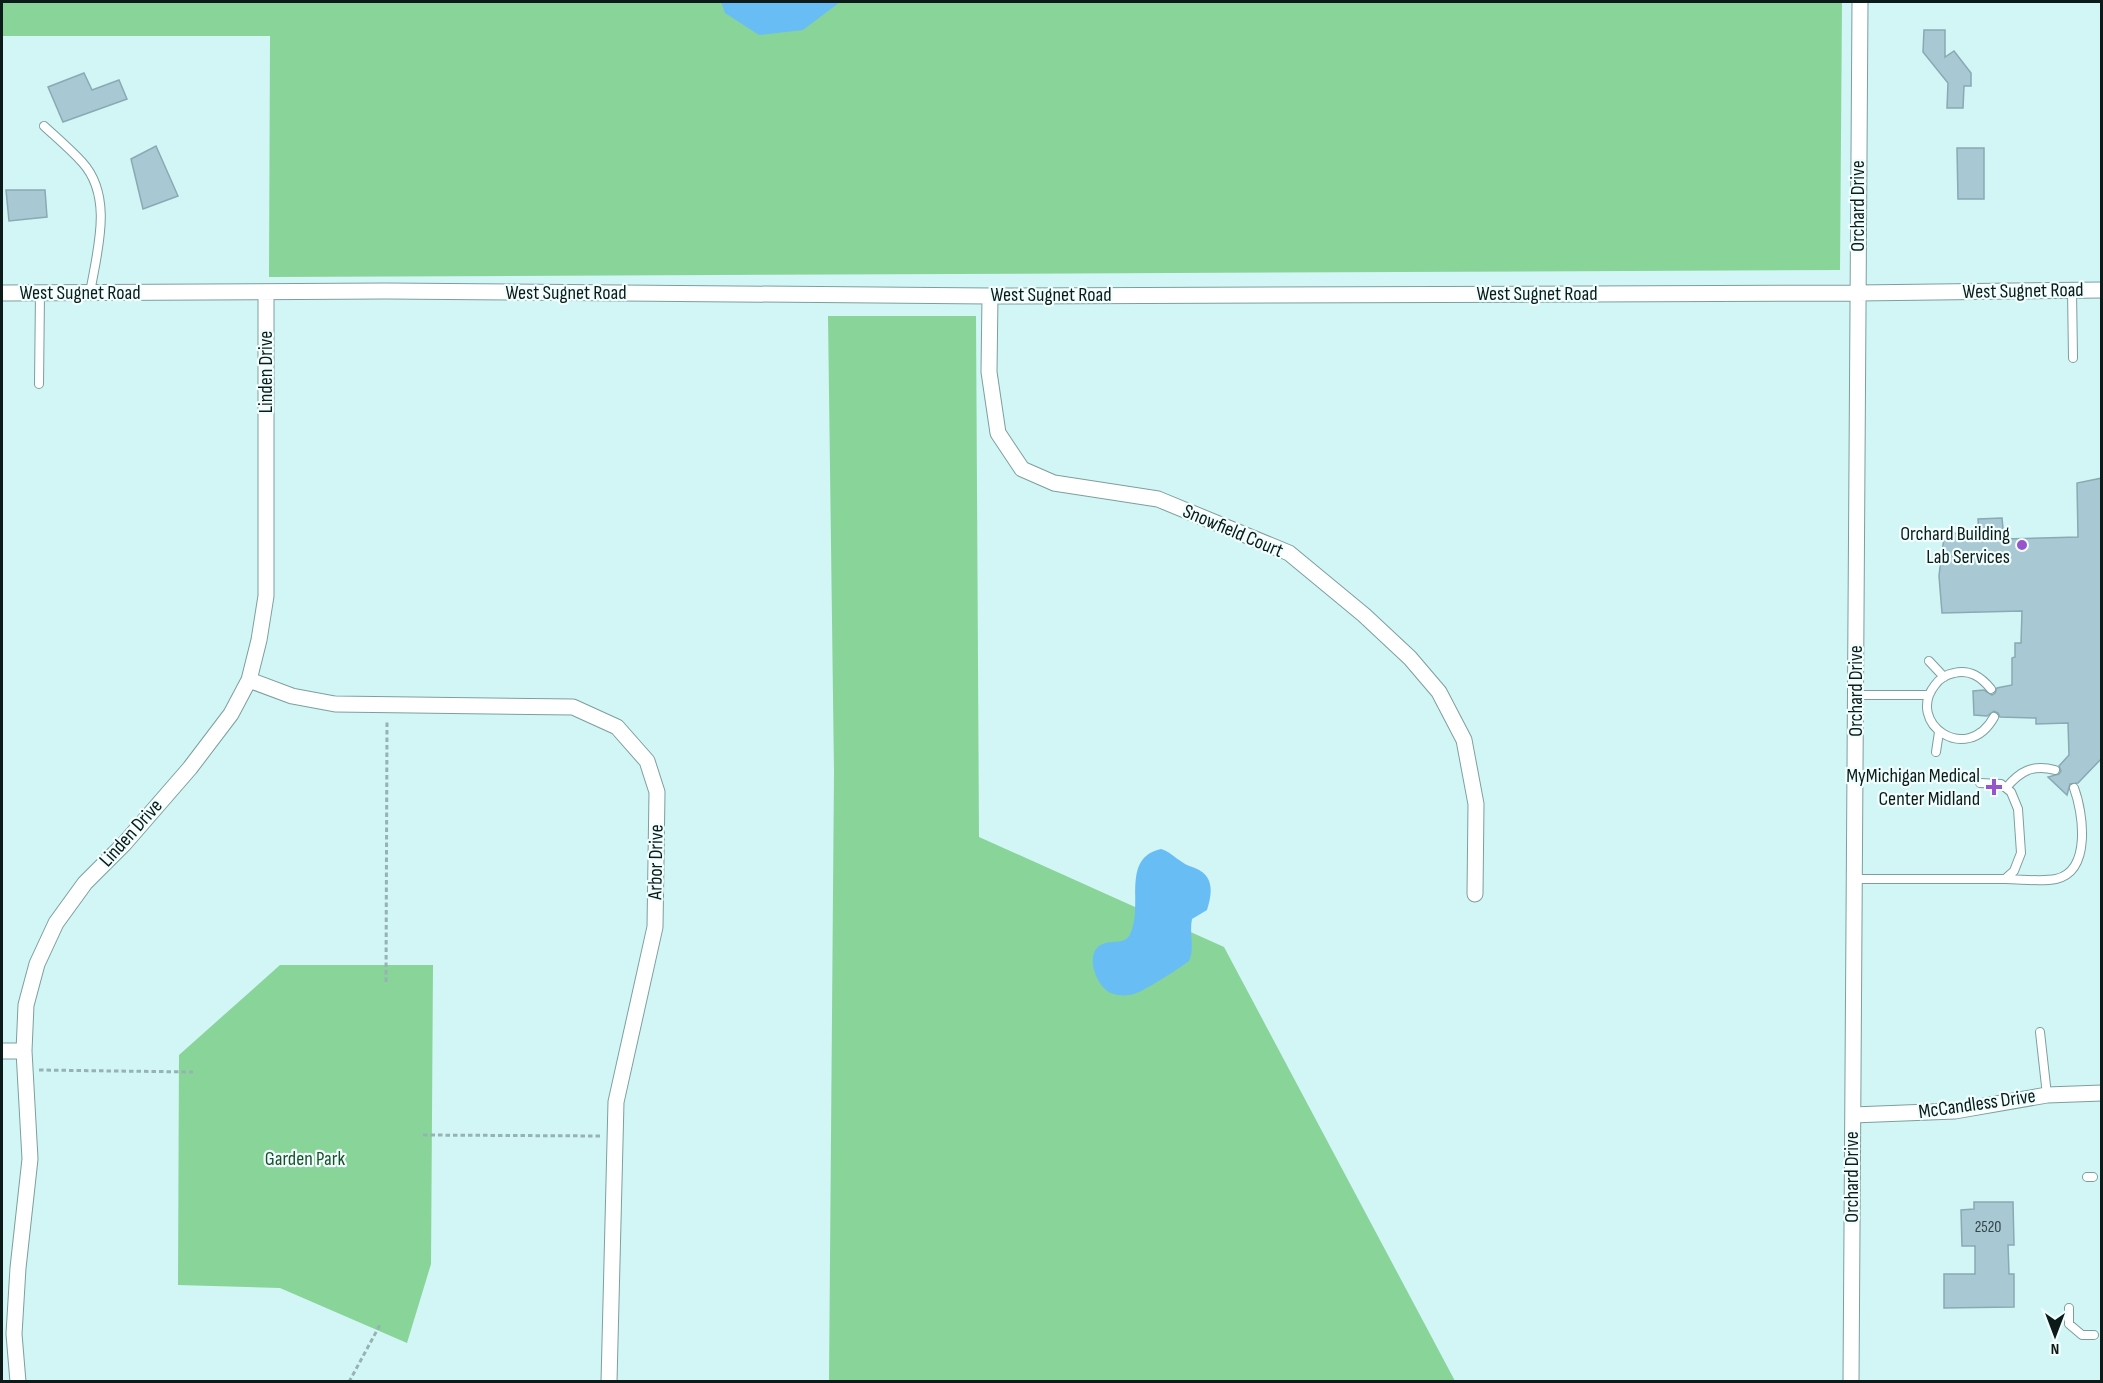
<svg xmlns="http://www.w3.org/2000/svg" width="2103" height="1383" font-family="'Sofia Sans Condensed',sans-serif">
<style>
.green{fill:#89d499}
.water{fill:#69bdf5}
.building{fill:#a8c9d3;stroke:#89a9b3;stroke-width:1.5}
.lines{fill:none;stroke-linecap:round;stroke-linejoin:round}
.lane-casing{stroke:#7c9f9e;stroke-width:10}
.street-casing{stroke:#7c9f9e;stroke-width:17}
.path{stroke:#95b3b2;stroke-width:3;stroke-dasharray:4.5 3;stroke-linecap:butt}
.lane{stroke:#fff;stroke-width:8}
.street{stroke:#fff;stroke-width:15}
.poi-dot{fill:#9655ca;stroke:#f0fefe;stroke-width:2}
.labels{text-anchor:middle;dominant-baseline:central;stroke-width:4.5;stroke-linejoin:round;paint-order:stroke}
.number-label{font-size:16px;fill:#344648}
.street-label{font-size:20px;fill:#0d1a1a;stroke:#f0fefe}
.poi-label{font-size:20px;fill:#0d1a1a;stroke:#f0fefe;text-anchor:end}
.park-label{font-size:20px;fill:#19512a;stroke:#f0fefe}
</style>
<rect width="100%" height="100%" fill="#d1f6f5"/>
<path class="green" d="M2,2H1842L1840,270L269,277L270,36H2Z
M828,316H976L979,837L1224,947L1455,1381H829L834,772Z
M280,965H433L431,1264L407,1343L280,1288L178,1285L179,1055Z"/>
<path class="water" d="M721,2H840L803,30L759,35L725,13Z
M1161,849C1169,851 1174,857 1182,862C1186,865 1190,866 1195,868C1215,876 1212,894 1207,910L1192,919C1189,934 1195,948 1189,961C1178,969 1146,990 1134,994C1128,996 1117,996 1111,993C1097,987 1085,957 1099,946C1110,938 1126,947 1131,932C1143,904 1121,858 1161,849Z"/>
<path class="building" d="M1924,30H1945V57L1954,51L1971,73V86H1964L1963,108H1947L1948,83L1923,52Z
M84,73L92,90L119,80L127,99L63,122L48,87Z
M156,146L178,196L143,209L131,159Z
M1957,148H1984V199H1958Z
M6,190H45L47,217L9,221Z
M2102,478V758L2078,783L2070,784L2067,795L2048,777L2059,774L2061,771L2059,766L2069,755L2068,723L2036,724V718L2000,717L1998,713L1994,711L1987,716L1974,715L1973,691L1984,690L1992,695L1995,693L1997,688L2012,685V658L2015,657V643H2021L2022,611L1942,613L1939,576L1942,551L1945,533L1979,534L1978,519L2002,518L2004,539L2078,537L2077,483Z
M1974,1202H2013L2014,1245H2008L2009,1274H2014V1307L1944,1308V1274H1975V1246H1962L1961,1210L1974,1209Z"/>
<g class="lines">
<g class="lane-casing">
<path id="lane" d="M44,126C57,138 70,149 82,162C114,197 97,251 90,293
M2072,290L2073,358
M39,384L40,293
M1929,661L1944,677
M1991,689C1981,677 1970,669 1954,673C1947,674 1939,679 1935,685C1905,723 1967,766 1994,717
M1856,695H1929
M1936,752L1939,732
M2006,788C2020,771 2033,764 2055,770
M1855,879H2005L2014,871L2021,853L2018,809L2011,792L2001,784L1980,783
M2005,879C2021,879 2041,882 2056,879C2092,871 2083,812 2074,788
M2040,1032L2047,1095
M2087,1177H2093
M2069,1308V1324L2082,1335H2094"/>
</g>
<g class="street-casing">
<path id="street" d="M2,293L386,291L990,296L1858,293L2102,290
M990,296L989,372L998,433L1022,469L1054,483L1158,499L1289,553L1364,615L1410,658L1439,692L1464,740L1476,804L1475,894
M249,680L292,696L335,704L573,707L617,727L647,761L657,792L655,927L616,1102L609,1382
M2,1051H24
M1853,1115L1955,1111L2047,1095L2102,1093
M18,1382L14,1334L18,1268L30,1159L24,1051L26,1005L37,964L56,923L85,883L124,844L190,768L231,714L249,680L259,640L266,596V293
M1851,1382L1860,2"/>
</g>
<path class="path" d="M386,982L387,721
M39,1070L193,1072
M423,1135L601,1136
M349,1382L381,1323"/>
<use href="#lane" class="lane"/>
<use href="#street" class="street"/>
</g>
<g class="poi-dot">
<circle cx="2022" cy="545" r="6"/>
<path d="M1991 778h6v6h6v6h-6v6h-6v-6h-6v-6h6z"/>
</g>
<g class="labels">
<g class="number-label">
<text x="1988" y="1227">2520</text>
</g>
<g class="street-label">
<text transform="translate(1858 206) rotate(-90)">Orchard Drive</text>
<text transform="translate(2023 291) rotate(-1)">West Sugnet Road</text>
<text x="80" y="293">West Sugnet Road</text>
<text x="566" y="293">West Sugnet Road</text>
<text x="1537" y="294">West Sugnet Road</text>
<text x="1051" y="295">West Sugnet Road</text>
<text transform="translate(266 372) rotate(-90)">Linden Drive</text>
<text transform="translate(1233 531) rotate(23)">Snowfield Court</text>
<text transform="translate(1856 691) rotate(-90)">Orchard Drive</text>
<text transform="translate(131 833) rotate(-48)">Linden Drive</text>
<text transform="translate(656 862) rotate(-89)">Arbor Drive</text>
<text transform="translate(1977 1104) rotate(-8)">McCandless Drive</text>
<text transform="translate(1852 1177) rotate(-90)">Orchard Drive</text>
</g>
<g class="poi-label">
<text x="2010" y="534">Orchard Building<tspan x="2010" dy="23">Lab Services</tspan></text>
<text x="1980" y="776">MyMichigan Medical<tspan x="1980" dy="23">Center Midland</tspan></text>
</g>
<g class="park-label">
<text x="305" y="1159">Garden Park</text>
</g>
</g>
<rect width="2103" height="1383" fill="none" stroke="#0d1a1a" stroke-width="6"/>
<g transform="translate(2055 1335) rotate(180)" stroke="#f0fefe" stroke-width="4.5" paint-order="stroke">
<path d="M0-4.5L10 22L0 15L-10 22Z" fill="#0d1a1a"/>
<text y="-9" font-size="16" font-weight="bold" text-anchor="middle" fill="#0d1a1a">N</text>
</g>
</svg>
